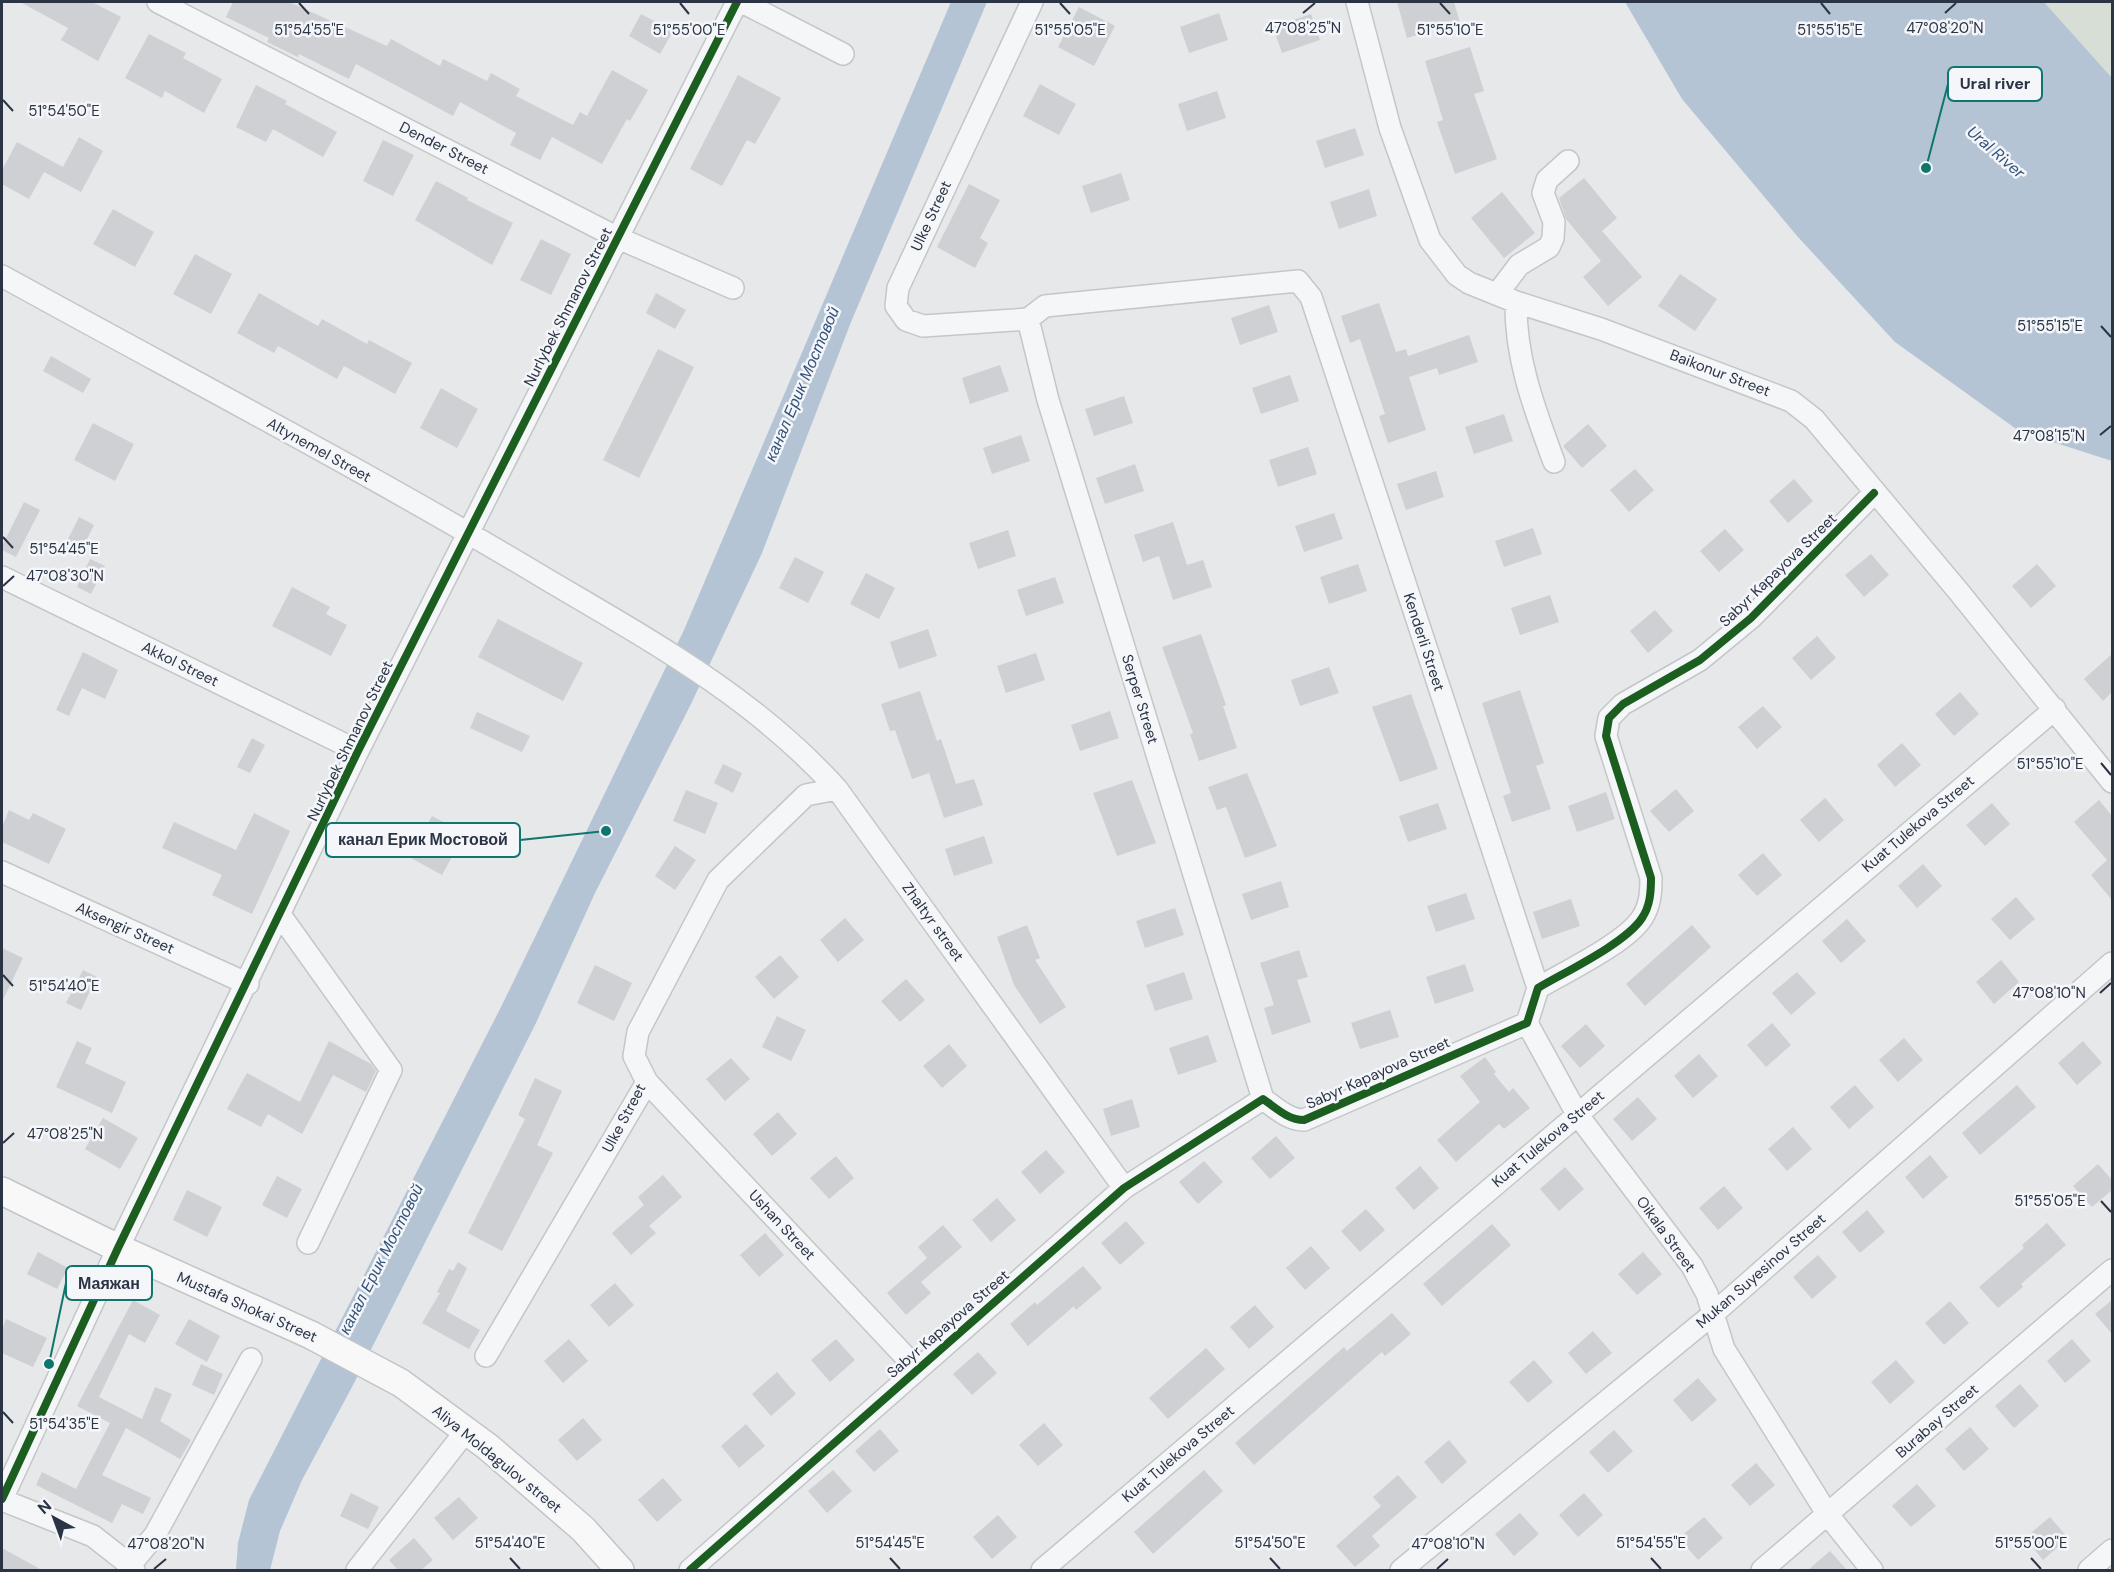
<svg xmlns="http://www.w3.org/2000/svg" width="2114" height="1572" font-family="'DM Sans',sans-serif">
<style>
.green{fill:#d6ded6}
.water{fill:#b4c4d5}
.building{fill:#ced0d3}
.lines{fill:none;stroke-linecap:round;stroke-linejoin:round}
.minor-casing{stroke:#c4c6c8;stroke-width:24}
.major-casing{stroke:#c2c5c8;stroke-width:30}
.minor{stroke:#f5f6f7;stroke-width:21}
.major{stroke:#f8f8f8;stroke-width:27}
.cycleway-casing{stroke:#f4f6f9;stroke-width:11}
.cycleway{stroke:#1b5e20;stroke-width:8}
.ticks{fill:none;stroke:#2b3445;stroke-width:2}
.labels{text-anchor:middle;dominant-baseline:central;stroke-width:5;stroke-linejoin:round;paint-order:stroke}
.street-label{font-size:15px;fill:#2b3445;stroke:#f4f6f9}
.water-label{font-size:16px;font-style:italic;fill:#34527a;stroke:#f4f6f9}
.ticks-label{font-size:15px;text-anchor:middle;fill:#2b3445;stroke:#f4f6f9;stroke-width:5;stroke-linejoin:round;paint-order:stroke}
.leader{fill:none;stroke:#0f766e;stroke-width:2}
.callout-dot{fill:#0f766e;stroke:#f4f6f9;stroke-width:2}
.callout{fill:#f4f6f9;stroke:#0f766e;stroke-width:2}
.callout-label{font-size:16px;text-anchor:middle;font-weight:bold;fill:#2b3445}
</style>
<rect width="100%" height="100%" fill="#e6e8ea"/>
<path class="green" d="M2044,2H2112V78Z"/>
<path class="water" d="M951,2H987L851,322L762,553L690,706L595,893L536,1023L352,1387L302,1480L280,1531L270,1570H236L238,1543L249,1500L502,1005L684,630Z
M1625,2H2044L2112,78V461L2019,431L1895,342L1798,237L1682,99Z"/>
<path class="building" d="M20,2H92L121,17L98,61L61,40L68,28Z
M233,2H289L387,46L391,39L440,66L443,59L487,81L491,73L520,89L516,96L573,125L580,112L587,116L612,70L648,90L630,121L627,119L602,164L552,137L540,160L510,145L516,133L460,102L453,116L356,64L349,79L299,54L298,57L267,42L269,38L226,17Z
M1397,2H1454L1460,23L1407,38Z
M1079,7L1115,26L1094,66L1058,47Z
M1219,13L1228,40L1189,53L1180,27Z
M641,14L673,31L660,54L629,36Z
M1311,14L1320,40L1282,53L1273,27Z
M149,34L186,53L183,58L222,79L204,113L165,91L162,98L125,78Z
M1470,47L1484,91L1474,94L1497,159L1455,174L1437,122L1443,120L1425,61Z
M738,75L781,98L755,144L747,140L722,186L690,169Z
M1040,84L1076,104L1059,135L1023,116Z
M256,85L287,101L285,104L337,132L323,157L273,129L266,142L236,127Z
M1217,91L1226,118L1187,131L1178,104Z
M1355,128L1364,155L1325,168L1316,141Z
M79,137L103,151L81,192L44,172L29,199L2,184V170L17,142L63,167Z
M383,140L414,155L393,196L363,181Z
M1121,173L1130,200L1091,213L1082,186Z
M1584,178L1617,218L1602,231L1642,277L1608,306L1583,277L1601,261L1566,219L1559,198Z
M436,181L468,198L467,200L513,223L492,265L415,220Z
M969,184L1000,200L980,238L988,243L975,268L937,247Z
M1369,189L1377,216L1339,229L1330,202Z
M1502,192L1535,233L1504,258L1471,218Z
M113,209L154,232L135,267L93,244Z
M541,239L571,254L551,295L520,280Z
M195,254L232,274L211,314L173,294Z
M1680,274L1717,299L1695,331L1658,306Z
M259,293L318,326L322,319L367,344L369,340L412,363L395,394L344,366L337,379L278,346L274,353L237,333Z
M656,293L686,310L675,329L646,313Z
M1379,303L1396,352L1406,349L1408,356L1469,335L1478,362L1439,375L1437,368L1409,377L1426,430L1388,443L1379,416L1385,414L1360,339L1350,343L1341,316Z
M1269,305L1278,332L1240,345L1231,318Z
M658,349L694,367L639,478L603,460Z
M51,356L91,379L83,393L43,371Z
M1000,365L1009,391L970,404L962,378Z
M1290,375L1299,401L1261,414L1252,388Z
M441,388L478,409L457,448L420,428Z
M1124,396L1133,423L1094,436L1085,409Z
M1504,414L1513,441L1474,454L1465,427Z
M93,423L134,444L115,481L74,460Z
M1588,424L1607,446L1582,468L1563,446Z
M1021,435L1030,461L992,474L983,448Z
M1308,447L1317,474L1278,487L1269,460Z
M1135,464L1144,491L1105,504L1096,478Z
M1635,469L1654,490L1629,512L1610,490Z
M1436,471L1444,497L1406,510L1397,484Z
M1794,479L1813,501L1788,523L1769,501Z
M24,502L40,510L16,557L2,550V546Z
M1334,513L1343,539L1304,552L1295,526Z
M79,517L94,525L78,557L63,549Z
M1173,522L1187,565L1203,560L1212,587L1173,600L1159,556L1143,562L1134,535Z
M1533,528L1542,554L1504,567L1495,541Z
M1725,529L1744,550L1719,572L1700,551Z
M1008,530L1016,556L978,569L969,543Z
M1871,554L1889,575L1864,597L1845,575Z
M795,557L824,572L808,603L779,588Z
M90,559L105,566L91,594L77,587Z
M1358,564L1367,591L1329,604L1320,577Z
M2037,564L2056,586L2031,608L2012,586Z
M866,573L895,588L879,619L850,604Z
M1055,577L1064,603L1026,616L1017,590Z
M292,587L330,607L326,614L347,625L331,656L272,626Z
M1550,595L1559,622L1520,635L1511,608Z
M1655,610L1673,631L1648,653L1630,631Z
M498,619L583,663L563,701L478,657Z
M928,629L937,656L899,669L890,642Z
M1201,634L1226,705L1223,706L1237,748L1199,761L1190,734L1193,733L1162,647Z
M1817,636L1836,658L1811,680L1792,658Z
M83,652L118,670L105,699L82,688L69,716L56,710Z
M1036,653L1045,680L1006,693L997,666Z
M2112,654V692L2103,701L2084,679Z
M1329,667L1339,693L1300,706L1291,680Z
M1520,690L1544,763L1536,766L1551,809L1512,822L1503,796L1511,793L1482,703Z
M920,691L937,741L941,739L956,784L974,779L983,805L944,818L929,773L912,779L895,730L890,731L881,704Z
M1960,692L1979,714L1954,736L1935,714Z
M1411,694L1438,769L1400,782L1372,707Z
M1763,706L1782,727L1757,749L1738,727Z
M1110,711L1119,738L1080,751L1071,725Z
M477,712L530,736L522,752L470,728Z
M252,738L265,745L250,773L237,767Z
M1902,743L1921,765L1895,787L1877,765Z
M723,764L742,773L733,793L714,783Z
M1247,773L1277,846L1245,858L1226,807L1217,810L1208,787Z
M1132,780L1156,843L1117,856L1093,793Z
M1676,789L1694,811L1669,832L1650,811Z
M686,790L718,803L705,834L673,821Z
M1606,792L1615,819L1577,832L1568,806Z
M1825,798L1844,820L1819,842L1800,820Z
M2099,800L2112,816V900L2091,875L2107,860L2074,822Z
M1438,803L1447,829L1408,842L1399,816Z
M1992,803L2010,824L1985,846L1966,825Z
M9,810L29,820L33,813L66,829L49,864L2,842V827Z
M254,813L290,831L252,914L212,895L222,875L162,848L174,822L236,850Z
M432,816L465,833L442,875L409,857Z
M984,836L993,863L954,876L945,849Z
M675,846L696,860L675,890L655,876Z
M1763,853L1782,875L1757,896L1738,875Z
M1923,864L1942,886L1917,908L1898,886Z
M1281,881L1289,907L1251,920L1242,894Z
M1466,893L1475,919L1436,932L1427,906Z
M2016,897L2035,919L2010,940L1991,919Z
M1571,899L1580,926L1542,939L1533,912Z
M1175,908L1184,935L1145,948L1136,921Z
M845,918L864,940L838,962L820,940Z
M1847,919L1866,941L1841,963L1822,941Z
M1027,925L1040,958L1035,960L1066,1007L1040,1024L1014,985L997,937Z
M1692,925L1711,947L1645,1006L1626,984Z
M2,948L23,958L2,1002Z
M1299,950L1308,977L1297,980L1311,1022L1272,1035L1264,1008L1274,1005L1260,963Z
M780,955L799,977L774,999L755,977Z
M2001,960L2019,982L1994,1004L1976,982Z
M1465,964L1474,991L1435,1004L1426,977Z
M595,965L632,983L614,1021L577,1003Z
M83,970L97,977L81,1010L66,1003Z
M1184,972L1193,999L1155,1011L1146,985Z
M1797,972L1816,993L1791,1015L1772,993Z
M906,979L925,1000L900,1022L881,1001Z
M1390,1010L1399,1037L1360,1049L1351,1023Z
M777,1016L806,1030L791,1061L762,1047Z
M1772,1023L1791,1045L1766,1067L1747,1045Z
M1586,1024L1605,1046L1580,1068L1561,1046Z
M1208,1035L1217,1062L1178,1075L1169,1048Z
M1904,1038L1923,1060L1898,1082L1879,1060Z
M77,1041L92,1048L85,1063L126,1082L112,1113L56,1087Z
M329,1041L371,1064L376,1071L366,1092L333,1075L302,1134L268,1114L261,1127L227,1109L247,1073L300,1102Z
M2083,1041L2102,1063L2077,1085L2058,1063Z
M949,1044L967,1066L942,1088L923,1066Z
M1699,1054L1718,1076L1693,1098L1674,1076Z
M1485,1057L1496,1072L1494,1074L1509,1092L1513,1088L1530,1108L1504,1129L1499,1124L1456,1162L1437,1140L1480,1102L1460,1076Z
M731,1058L750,1079L725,1101L706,1079Z
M535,1078L562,1091L537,1145L553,1153L502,1251L468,1233L525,1119L518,1115Z
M1855,1085L1874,1107L1849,1129L1830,1107Z
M2017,1085L2036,1107L1980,1155L1962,1133Z
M1638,1097L1657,1119L1632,1141L1613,1119Z
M1132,1099L1140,1127L1111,1136L1103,1109Z
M778,1112L797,1134L772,1156L753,1134Z
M103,1118L138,1138L120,1169L85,1149Z
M1793,1127L1812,1149L1787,1171L1768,1149Z
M1276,1136L1295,1158L1270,1179L1251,1158Z
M1046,1150L1065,1172L1040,1194L1021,1172Z
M1930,1155L1948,1177L1923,1199L1905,1177Z
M836,1156L854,1178L829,1199L810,1178Z
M1204,1161L1223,1182L1198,1204L1179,1182Z
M2098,1164L2112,1180V1190L2092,1207L2073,1186Z
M1420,1166L1439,1188L1414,1210L1395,1188Z
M1565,1167L1584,1189L1559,1211L1540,1189Z
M663,1175L682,1197L649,1226L656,1233L631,1255L612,1233L644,1205L638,1197Z
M277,1176L302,1189L287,1218L262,1205Z
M1724,1186L1743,1208L1718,1230L1699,1208Z
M187,1190L222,1207L207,1237L173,1220Z
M997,1198L1016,1220L991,1242L972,1220Z
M1366,1209L1385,1230L1360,1252L1341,1231Z
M1867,1210L1885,1232L1860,1253L1842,1232Z
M1126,1221L1145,1243L1120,1265L1101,1243Z
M2047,1223L2066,1245L2021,1284L2023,1287L1998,1308L1979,1287L2024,1248L2022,1245Z
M1492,1224L1511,1245L1442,1306L1423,1284Z
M943,1225L962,1247L921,1282L931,1293L906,1315L887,1293L927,1258L918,1247Z
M765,1233L784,1255L759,1277L740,1255Z
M1311,1246L1330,1268L1305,1290L1286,1268Z
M38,1252L68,1268L57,1289L27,1274Z
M1643,1252L1662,1274L1637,1295L1618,1274Z
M1818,1255L1837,1277L1812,1299L1793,1277Z
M458,1262L467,1268L446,1311L480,1330L469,1349L422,1323L440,1293L437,1292L449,1269L453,1271Z
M1083,1266L1102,1288L1076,1310L1074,1306L1028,1346L1010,1324L1035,1302L1037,1305Z
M615,1283L634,1305L609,1327L590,1305Z
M133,1300L160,1315L145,1343L129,1334L99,1397L142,1419L155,1387L172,1394L160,1421L191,1440L180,1459L126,1428L102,1475L151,1498L143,1514L122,1504L112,1523L36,1485L42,1472L76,1489L110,1423L77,1406Z
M2112,1300V1334L2095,1314Z
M1950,1301L1969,1323L1944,1345L1925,1323Z
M1255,1305L1274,1327L1249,1349L1230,1327Z
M1392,1313L1411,1334L1385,1356L1382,1352L1254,1465L1235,1443L1344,1347L1347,1351Z
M6,1319L47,1338L33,1367L2,1353V1330Z
M189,1319L220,1336L207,1362L175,1344Z
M1593,1331L1612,1353L1586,1374L1568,1353Z
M569,1339L588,1361L563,1383L544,1361Z
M836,1339L855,1360L830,1382L811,1360Z
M2072,1339L2091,1361L2065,1383L2047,1361Z
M1206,1348L1225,1369L1168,1419L1149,1398Z
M978,1352L997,1373L972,1395L953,1374Z
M1534,1360L1553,1382L1528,1403L1509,1382Z
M1896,1360L1915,1382L1890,1404L1871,1382Z
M201,1364L223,1374L214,1395L192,1385Z
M777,1372L796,1394L771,1416L752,1394Z
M1698,1378L1717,1400L1692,1422L1673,1400Z
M2020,1384L2039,1406L2014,1428L1995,1406Z
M583,1418L602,1440L577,1461L558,1440Z
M1044,1423L1063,1445L1038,1466L1019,1445Z
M746,1424L765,1446L739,1468L721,1446Z
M1970,1427L1989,1449L1964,1471L1945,1449Z
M880,1429L899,1451L874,1472L855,1451Z
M1614,1430L1633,1451L1608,1473L1589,1452Z
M1449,1440L1467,1462L1442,1484L1424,1462Z
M1756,1463L1775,1485L1750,1506L1731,1485Z
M833,1470L852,1491L827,1513L808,1491Z
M1204,1470L1223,1491L1153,1554L1134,1532Z
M1398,1475L1417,1497L1372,1536L1380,1546L1355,1567L1336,1546L1381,1506L1373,1497Z
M663,1478L682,1500L657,1522L638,1500Z
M1917,1484L1936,1506L1911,1527L1892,1506Z
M351,1493L379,1507L368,1529L340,1516Z
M1584,1493L1603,1515L1578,1537L1559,1515Z
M459,1497L478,1518L453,1540L434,1518Z
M1520,1513L1539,1534L1514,1556L1495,1534Z
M998,1515L1017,1537L992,1559L973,1537Z
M1704,1517L1723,1538L1698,1560L1679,1538Z
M2050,1517L2068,1538L2043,1560L2025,1538Z
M414,1538L433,1560L421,1570H398L389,1560Z
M2,1548L42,1570H2Z
M1830,1551L1847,1570H1808Z"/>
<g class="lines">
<g class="minor-casing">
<path id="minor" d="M158,2L618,238L733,288
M742,2L843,54
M1357,2L1390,128L1430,240L1457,275L1469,283L1516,302L1601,329L1791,401L1814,419L1959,592L2112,782
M2,276C183,376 368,472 546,579C651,641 754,697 837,789L1124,1188
M1497,294L1519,265L1549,247L1553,238L1554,222L1543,193L1547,180L1568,161
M1516,302C1515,359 1535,410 1554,462
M1028,319L923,326L906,320L896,306L898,288L1032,2
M2,577L358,751
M2,872L248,984
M281,916L391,1070L308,1243
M1527,1023L1577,1114L1692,1266L1707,1294L1724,1349L1828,1515L1872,1570
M647,1082L917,1369
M1263,1099L1048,400L1028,319L1045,306L1298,281L1311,297L1538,988
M486,1356L647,1082L634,1056L638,1032L718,880L806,795L837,789
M2,1499L118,1248L358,751L737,2
M2,1500L93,1536L130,1565L134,1570
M130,1565L155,1535L251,1359
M357,1570L466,1431
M690,1570L1124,1188L1263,1099C1276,1108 1288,1120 1304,1120L1527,1023L1538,988C1565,972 1626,943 1642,918C1650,906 1651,893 1651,878L1606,736L1609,718L1623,704L1700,660L1751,618L1874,493
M1042,1570L2055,709
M1401,1570L1713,1314L2112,963
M1762,1570L2112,1270
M2089,1570L2112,1550"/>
</g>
<g class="major-casing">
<path id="major" d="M2,1191L118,1248L311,1335L401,1383L488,1447L583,1529L620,1570"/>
</g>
<use href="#minor" class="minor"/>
<use href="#major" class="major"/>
<g class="cycleway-casing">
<path id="cycleway" d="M2,1499L118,1248L358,751L737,2
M690,1570L1124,1188L1263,1099C1276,1108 1288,1120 1304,1120L1527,1023L1538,988C1565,972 1626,943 1642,918C1650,906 1651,893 1651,878L1606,736L1609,718L1623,704L1700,660L1751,618L1874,493"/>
</g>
<use href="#cycleway" class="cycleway"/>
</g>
<path class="ticks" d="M299,3L309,14M680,3L689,14M1060,3L1070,14M1440,3L1450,14M1821,3L1830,14M1303,13L1315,3M1945,13L1956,3M3,100L13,111M2101,326L2111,337M2100,435L2111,426M3,537L13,548M3,586L14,576M2101,763L2111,775M3,975L13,986M2100,993L2111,983M3,1143L14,1133M2101,1201L2111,1212M3,1412L13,1423M510,1558L520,1569M890,1558L900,1569M1270,1558L1280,1569M1651,1558L1661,1569M2031,1558L2041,1569M154,1569L166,1559M1437,1569L1448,1559"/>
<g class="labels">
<g class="street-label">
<text transform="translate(444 148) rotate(27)">Dender Street</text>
<text transform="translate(931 216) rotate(-65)">Ulke Street</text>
<text transform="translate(568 307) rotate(-63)">Nurlybek Shmanov Street</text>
<text transform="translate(1720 373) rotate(21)">Baikonur Street</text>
<text transform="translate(319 450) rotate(29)">Altynemel Street</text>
<text transform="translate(1778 570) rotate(-44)">Sabyr Kapayova Street</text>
<text transform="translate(1424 642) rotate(72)">Kenderli Street</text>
<text transform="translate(180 664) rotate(26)">Akkol Street</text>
<text transform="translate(1140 699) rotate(73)">Serper Street</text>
<text transform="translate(350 741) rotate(-64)">Nurlybek Shmanov Street</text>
<text transform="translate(1918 824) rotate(-40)">Kuat Tulekova Street</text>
<text transform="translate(933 922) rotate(54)">Zhaltyr street</text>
<text transform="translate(125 928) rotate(24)">Aksengir Street</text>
<text transform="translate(1378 1073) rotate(-24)">Sabyr Kapayova Street</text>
<text transform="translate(624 1118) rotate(-62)">Ulke Street</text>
<text transform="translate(1548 1139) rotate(-40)">Kuat Tulekova Street</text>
<text transform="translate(782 1225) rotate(47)">Ushan Street</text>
<text transform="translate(1666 1234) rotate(54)">Oikala Street</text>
<text transform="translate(1761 1271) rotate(-41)">Mukan Suyesinov Street</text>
<text transform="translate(247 1307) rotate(24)">Mustafa Shokai Street</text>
<text transform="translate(948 1324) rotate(-41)">Sabyr Kapayova Street</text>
<text transform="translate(1937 1421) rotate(-41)">Burabay Street</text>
<text transform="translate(1178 1454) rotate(-40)">Kuat Tulekova Street</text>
<text transform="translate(497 1459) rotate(39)">Aliya Moldagulov street</text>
</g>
<g class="water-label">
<text transform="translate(1996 152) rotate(41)">Ural River</text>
<text transform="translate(802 384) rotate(-67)">канал Ерик Мостовой</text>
<text transform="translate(381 1259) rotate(-63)">канал Ерик Мостовой</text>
</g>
</g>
<g class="ticks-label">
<text x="1303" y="33">47°08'25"N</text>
<text x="1945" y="33">47°08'20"N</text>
<text x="1070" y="35">51°55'05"E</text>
<text x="1450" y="35">51°55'10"E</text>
<text x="309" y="35">51°54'55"E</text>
<text x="689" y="35">51°55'00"E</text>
<text x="1830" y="35">51°55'15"E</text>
<text x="64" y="116">51°54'50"E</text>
<text x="2050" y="331">51°55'15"E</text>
<text x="2049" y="441">47°08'15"N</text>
<text x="64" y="554">51°54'45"E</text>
<text x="65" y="581">47°08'30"N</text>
<text x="2050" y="769">51°55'10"E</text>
<text x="64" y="991">51°54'40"E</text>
<text x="2049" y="998">47°08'10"N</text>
<text x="65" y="1139">47°08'25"N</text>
<text x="2050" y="1206">51°55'05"E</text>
<text x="64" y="1429">51°54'35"E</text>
<text x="510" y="1548">51°54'40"E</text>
<text x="890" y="1548">51°54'45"E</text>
<text x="1270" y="1548">51°54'50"E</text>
<text x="1651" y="1548">51°54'55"E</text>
<text x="2031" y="1548">51°55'00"E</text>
<text x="166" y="1549">47°08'20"N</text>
<text x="1448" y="1549">47°08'10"N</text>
</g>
<path class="leader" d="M1926 168L1948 84M606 831L520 840M49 1364L66 1283"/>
<g class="callout-dot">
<circle cx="1926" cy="168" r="6"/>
<circle cx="606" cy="831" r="6"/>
<circle cx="49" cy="1364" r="6"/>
</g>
<g class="callout">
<rect x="1948" y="67" width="94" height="34" rx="6"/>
<rect x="326" y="823" width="194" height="34" rx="6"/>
<rect x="66" y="1266" width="86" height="34" rx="6"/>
</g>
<g class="callout-label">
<text x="1995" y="89">Ural river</text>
<text x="423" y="845">канал Ерик Мостовой</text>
<text x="109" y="1289">Маяжан</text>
</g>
<rect width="2114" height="1572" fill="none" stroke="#2b3445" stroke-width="6"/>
<g transform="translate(54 1518) rotate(319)" stroke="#f4f6f9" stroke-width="4.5" paint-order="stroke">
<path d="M0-4.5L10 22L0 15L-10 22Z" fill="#2b3445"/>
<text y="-9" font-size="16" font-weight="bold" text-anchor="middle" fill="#2b3445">N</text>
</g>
</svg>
